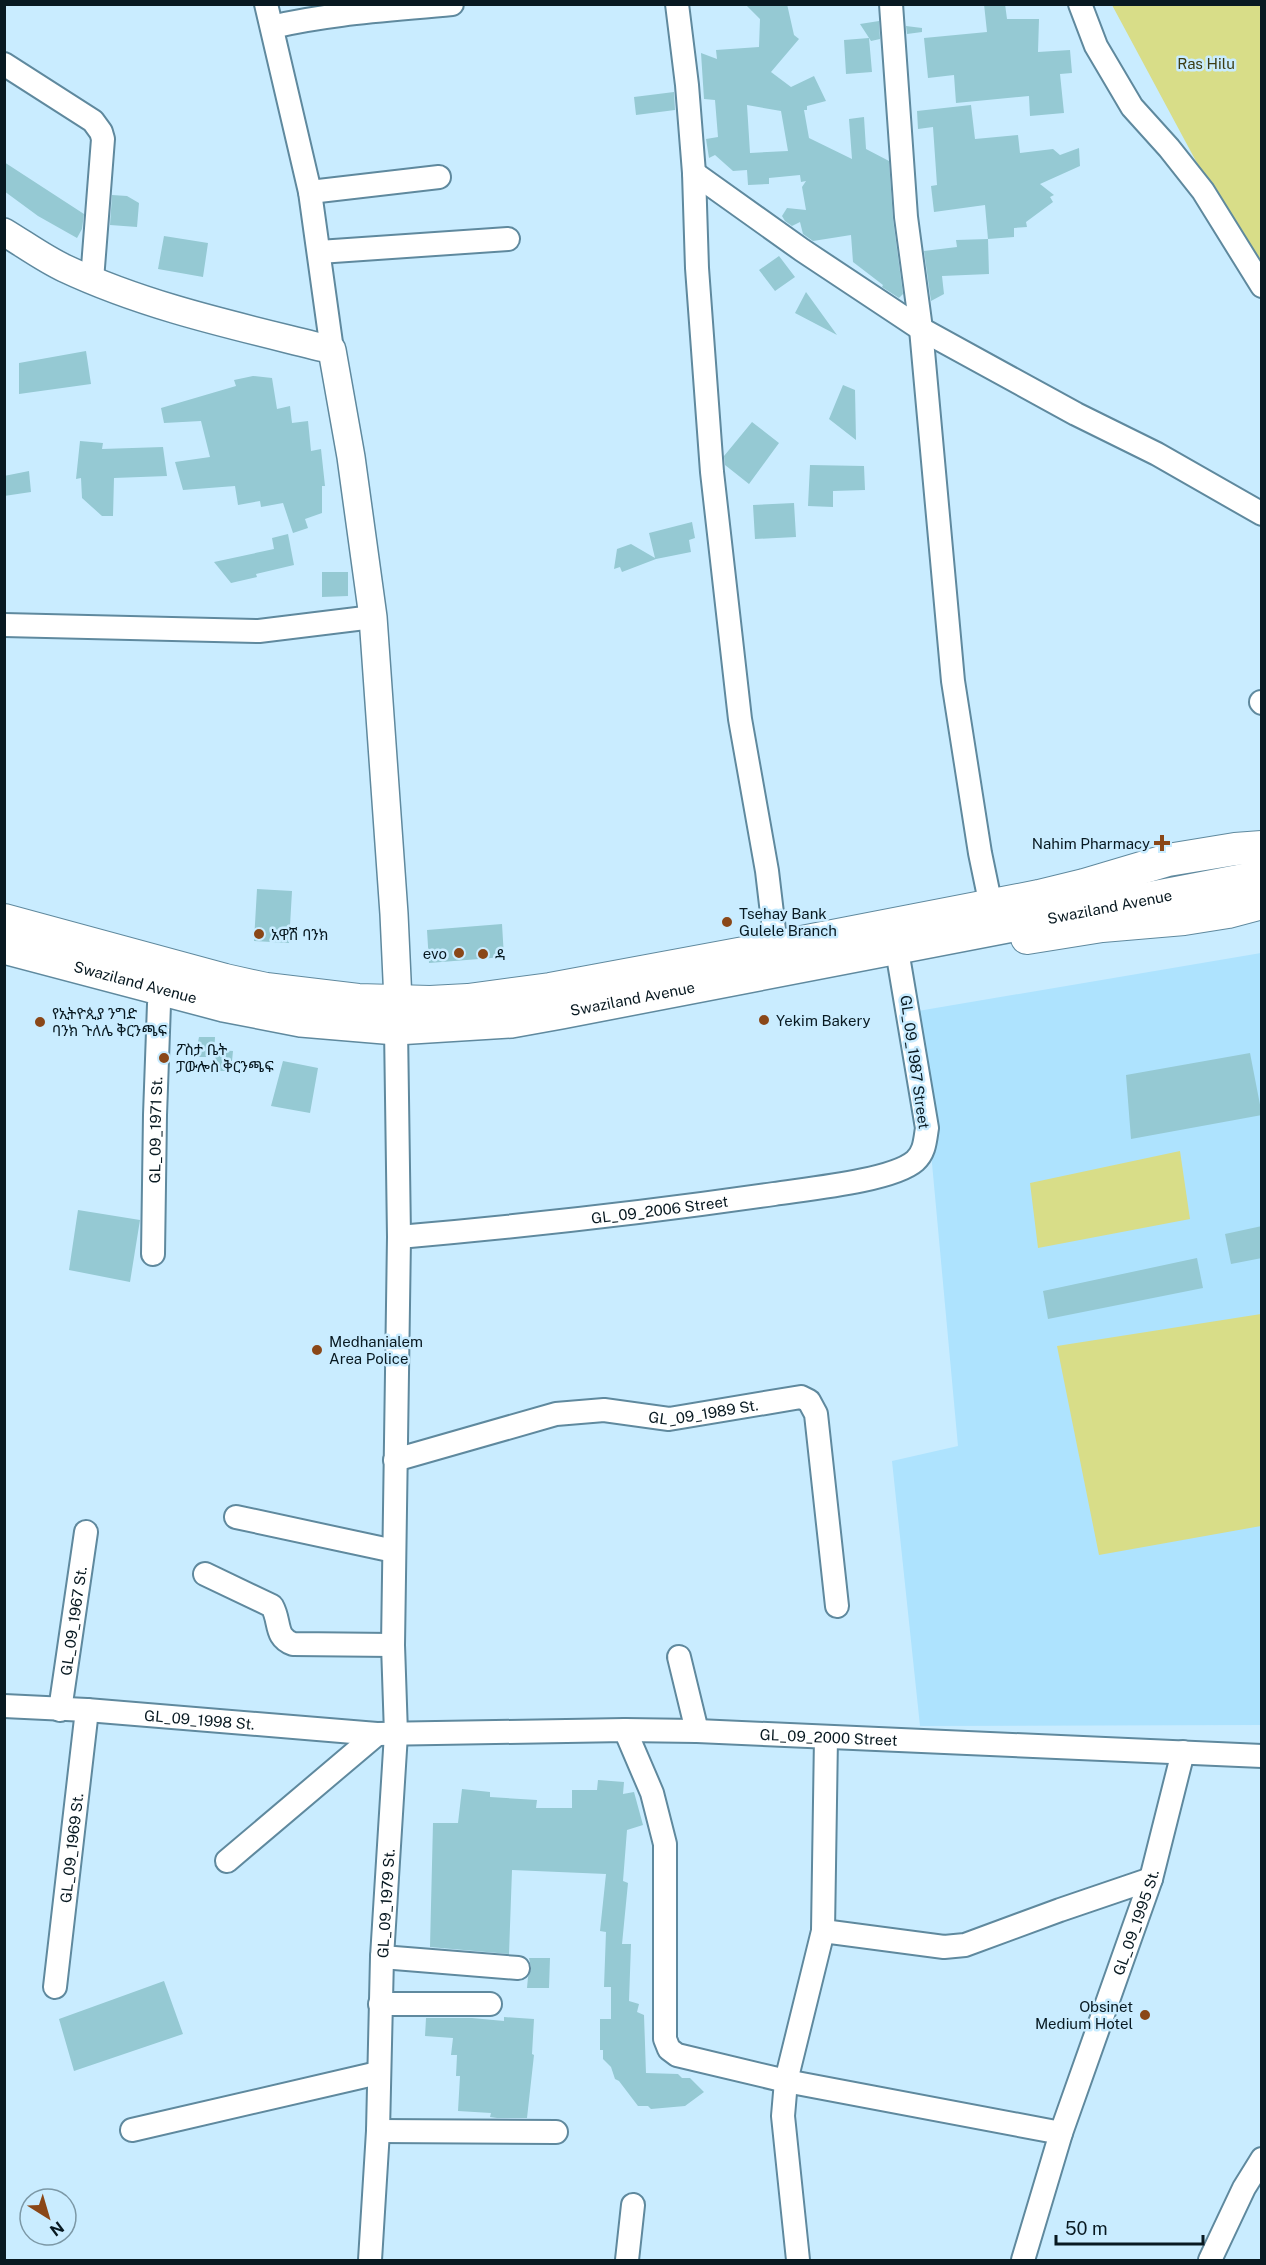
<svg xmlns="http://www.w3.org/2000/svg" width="1266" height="2265" font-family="'Public Sans','Noto Sans Ethiopic',sans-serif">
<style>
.built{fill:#aee3fe}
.green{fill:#d8dd88}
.building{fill:#95c9d3;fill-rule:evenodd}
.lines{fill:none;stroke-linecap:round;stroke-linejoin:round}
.minor-casing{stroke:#5f899e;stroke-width:26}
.tertiary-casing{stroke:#5f899e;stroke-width:30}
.secondary-casing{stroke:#5f899e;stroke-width:34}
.primary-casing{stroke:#5f899e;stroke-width:36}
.minor{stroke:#fff;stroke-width:22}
.tertiary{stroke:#fff;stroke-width:27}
.secondary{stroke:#fff;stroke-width:32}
.primary{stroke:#fff;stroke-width:33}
.poi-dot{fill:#8a4718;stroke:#c9ecff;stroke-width:2}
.labels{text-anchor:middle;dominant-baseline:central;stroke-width:5;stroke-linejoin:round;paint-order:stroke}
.park-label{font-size:15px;fill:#3c3d14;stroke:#c9ecff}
.poi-label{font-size:15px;fill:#081921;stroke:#c9ecff;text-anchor:start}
.street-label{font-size:15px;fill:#081921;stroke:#c9ecff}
</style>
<rect width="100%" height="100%" fill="#c9ecff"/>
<path class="built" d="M1261,953V1725L920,1726L892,1461L958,1446L918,1011Z"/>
<path class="green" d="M1112,5H1261V282Z
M1180,1151L1190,1219L1038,1248L1030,1183Z
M1261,1314V1526L1099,1555L1057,1346Z"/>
<path class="building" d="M745,4H787L794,35L799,39L771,72L791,87L814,76L826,101L807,106V110H804L809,138L852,159L849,119L864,117L866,149L889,161L893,219L903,294L899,298L882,287L883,285L853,262L851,235L813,241L803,234L800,222L792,226L785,221L782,216L787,208L806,210L802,187L806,181L801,182L800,175L769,178V184L748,185L747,170L733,171L715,155L709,158L706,139L718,137L715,100L704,99L701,53L717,59L716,50L759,47L760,19ZM747,105L781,111L788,151L750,153Z
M984,4H1005L1007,19H1039L1038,52L1070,50L1072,73L1060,74L1064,113L1030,116L1029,96L956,103L954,75L928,78L924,38L987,32Z
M879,21L880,39L871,41L860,24Z
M906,26L922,28V32L907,34Z
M869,38L872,72L846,74L844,40Z
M674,92L675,110L636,115L634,97Z
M971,105L975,139L1018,135L1020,153L1053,149L1060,155L1079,148L1080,166L1040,184L1054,195L1050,197L1053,202L1026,222L1027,227L1014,228V237L988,239L985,205L934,212L931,186L937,185L933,127L918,129L917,111Z
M4,162L84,214L82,229L77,238L38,216L4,191Z
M112,195L127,196L139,203L137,227L110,225Z
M164,236L208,243L203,277L158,269Z
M988,239L989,274L942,276L944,294L931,301L924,251L957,247L956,240Z
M779,256L795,277L775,291L759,270Z
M806,292L837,335L795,313Z
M86,351L91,384L19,394V363Z
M253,376L272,378L277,409L290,406L292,423L308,421L311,451L321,449L325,486H322V513L305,519L308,528L293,533L283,503L261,507L260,501L238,505L235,486L183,490L175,462L210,457L201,421L164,423L161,408L236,386L234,380Z
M843,385L855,390L856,440L829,419Z
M752,422L779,443L749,484L725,465L724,456Z
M80,441L103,443L102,449L163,447L167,476L114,478L113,516H102L82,498L81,478L76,479Z
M810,465L864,466L865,490L833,491V507L808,506Z
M29,471L31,492L4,496V476Z
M794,503L796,537L755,539L753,505Z
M692,522L695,538L689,540L691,552L656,559L622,572L620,567L614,569L617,549L631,544L655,558L649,533Z
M288,534L294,565L256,574L257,577L231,583L214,562L274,549L272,538Z
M322,572H348V596L322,597Z
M257,889L292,891L289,943L254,941Z
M502,924L504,957L429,963L427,930Z
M199,1037H215L214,1057H195Z
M217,1050L233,1051L231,1071H212Z
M1250,1053L1262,1115L1131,1139L1126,1075Z
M283,1061L318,1068L310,1113L271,1106Z
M78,1210L140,1220L130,1282L69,1270Z
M1262,1226V1258L1231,1264L1225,1234Z
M1197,1258L1203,1288L1048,1319L1043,1291Z
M598,1780L624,1782L623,1794L634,1792L643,1825L627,1830L623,1881L628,1883L622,1944H631L629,2001L639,2004L637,2012L644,2015L646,2073L678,2074L682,2078H690L704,2092L685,2106L651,2109L648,2106H638L619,2081L615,2079L611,2067L603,2059V2050H600V2019H611V1987H604L606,1932L600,1931L606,1874L512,1870L509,1954L430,1947L433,1823H458L462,1789L490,1792V1797L537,1800L536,1808H572V1790H597Z
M529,1958H550L549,1988H527L528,1977L531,1968Z
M164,1981L183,2034L74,2071L59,2019Z
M504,2017L534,2019L532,2054L534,2055L527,2118H497L490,2117L491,2113L458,2111L460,2076H456L457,2055H451L453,2038L425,2036L426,2018H472L504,2021Z"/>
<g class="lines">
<g class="minor-casing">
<g id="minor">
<path d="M266,4L310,192L332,350"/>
<path d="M677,4L687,85L694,173L697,268L712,472L740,719L767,871L776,947"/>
<path d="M891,4L906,217L921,329L953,681L980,853L991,906"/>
<path d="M1080,4L1096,46L1132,107L1169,148L1203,191L1262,286"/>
<path d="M272,27C331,13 392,10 452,4"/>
<path d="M4,64L93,121L101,132L103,139L92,280"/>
<path d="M694,173L802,250L921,329L1076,414L1157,454L1262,514"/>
<path d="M310,192L439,177"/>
<path d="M319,252L508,239"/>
<path d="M4,625L259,631L373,617"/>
<path d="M1261,702L1262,703"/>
<path id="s1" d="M399,1237C525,1226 650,1212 774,1194C806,1189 892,1181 915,1161C925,1152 925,1140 927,1128L899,962"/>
<path id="s2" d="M153,1254L155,1115L159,1004"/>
<path id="s3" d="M395,1460L556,1414L604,1410L669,1419L801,1397L809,1401L816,1414L837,1606"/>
<path d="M236,1517L394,1551"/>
<path d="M205,1574L272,1606C281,1622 274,1637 293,1644L393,1645"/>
<path d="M679,1657L697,1731"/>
<path id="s4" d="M4,1706L87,1710L377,1734L625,1730L697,1731L1262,1756"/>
<path id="s5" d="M60,1710L86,1532"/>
<path d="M625,1730L652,1793L665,1844V2039L669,2049L677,2055L786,2081L1061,2133"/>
<path d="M227,1861L377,1734"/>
<path d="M823,1931L944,1947L965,1945L1060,1910L1151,1879"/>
<path d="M382,1957L518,1968"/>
<path id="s6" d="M55,1987L87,1710"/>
<path d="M380,2004H490"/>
<path d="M132,2130L378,2073"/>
<path d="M378,2131L556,2132"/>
<path id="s7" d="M370,2260L378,2131L382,1957L396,1734L393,1645L399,1237L396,1028"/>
<path d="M627,2260L633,2205"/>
<path d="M798,2260L783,2116L786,2081L823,1931L826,1737"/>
<path id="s8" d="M1023,2260L1061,2133L1151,1879L1183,1752"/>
<path d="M1210,2260L1244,2188L1262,2159"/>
</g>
</g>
<g class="tertiary-casing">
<path id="tertiary" d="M4,232C24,244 43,258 64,268C149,308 241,327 332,350L351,457L373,617L394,914L398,1001L396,1023"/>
</g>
<g class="secondary-casing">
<path id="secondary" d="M4,920L225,980L266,989L358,1000L430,1002L468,1000L550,989L776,947L1039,896L1084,885L1168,860L1235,849L1262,847
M1027,938L1102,926L1184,919L1228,912L1262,903"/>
</g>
<g class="primary-casing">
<g id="primary">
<path id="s9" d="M4,947L224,1005L301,1020L396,1028L511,1021L561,1012L1262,877"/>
</g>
</g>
<use href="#minor" class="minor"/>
<use href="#tertiary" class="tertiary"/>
<use href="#secondary" class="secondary"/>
<use href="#primary" class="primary"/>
</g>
<g class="poi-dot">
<path d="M1159 834h6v6h6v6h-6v6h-6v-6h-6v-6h6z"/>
<circle cx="727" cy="922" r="6"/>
<circle cx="259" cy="934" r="6"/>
<circle cx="459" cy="953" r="6"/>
<circle cx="483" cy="954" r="6"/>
<circle cx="764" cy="1020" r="6"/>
<circle cx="40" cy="1022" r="6"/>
<circle cx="164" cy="1058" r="6"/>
<circle cx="317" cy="1350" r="6"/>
<circle cx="1145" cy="2015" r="6"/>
</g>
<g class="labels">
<g class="park-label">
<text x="1206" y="63">Ras Hilu</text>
</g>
<g class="poi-label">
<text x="1150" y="843" text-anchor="end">Nahim Pharmacy</text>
<text x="739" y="913">Tsehay Bank<tspan x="739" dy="17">Gulele Branch</tspan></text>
<text x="271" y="934">አዋሽ ባንክ</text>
<text x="447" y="953" text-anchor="end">evo</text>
<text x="495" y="954">ዳ</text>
<text x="52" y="1013">የኢትዮጲያ ንግድ<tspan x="52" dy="17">ባንክ ጉለሌ ቅርንጫፍ</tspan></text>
<text x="776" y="1020">Yekim Bakery</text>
<text x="176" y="1049">ፖስታ ቤት<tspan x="176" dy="17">ፓውሎስ ቅርንጫፍ</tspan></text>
<text x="329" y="1341">Medhanialem<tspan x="329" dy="17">Area Police</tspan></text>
<text x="1133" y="2006" text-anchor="end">Obsinet<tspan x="1133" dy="17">Medium Hotel</tspan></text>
</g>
<g class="street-label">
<text stroke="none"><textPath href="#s9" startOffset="1126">Swaziland Avenue</textPath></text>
<text stroke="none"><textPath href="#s9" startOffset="136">Swaziland Avenue</textPath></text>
<text stroke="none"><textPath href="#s9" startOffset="640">Swaziland Avenue</textPath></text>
<text transform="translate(915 1062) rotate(82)">GL_09_1987 Street</text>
<text stroke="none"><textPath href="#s2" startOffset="124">GL_09_1971 St.</textPath></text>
<text stroke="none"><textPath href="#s1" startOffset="262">GL_09_2006 Street</textPath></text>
<text stroke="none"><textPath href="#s3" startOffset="316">GL_09_1989 St.</textPath></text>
<text stroke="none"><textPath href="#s5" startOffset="90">GL_09_1967 St.</textPath></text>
<text stroke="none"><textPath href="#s4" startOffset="196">GL_09_1998 St.</textPath></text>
<text stroke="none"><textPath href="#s4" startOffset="826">GL_09_2000 Street</textPath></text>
<text stroke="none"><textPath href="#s6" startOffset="140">GL_09_1969 St.</textPath></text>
<text stroke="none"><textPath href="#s7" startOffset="357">GL_09_1979 St.</textPath></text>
<text stroke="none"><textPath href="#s8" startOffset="356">GL_09_1995 St.</textPath></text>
</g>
</g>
<rect width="1266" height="2265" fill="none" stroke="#081921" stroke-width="12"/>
<g transform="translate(48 2217) rotate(143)"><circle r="28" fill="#c9ecff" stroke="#7c98a6" stroke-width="1.5"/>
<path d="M0-4.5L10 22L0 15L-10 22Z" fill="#8a4718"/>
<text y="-9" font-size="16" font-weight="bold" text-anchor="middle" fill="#081921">N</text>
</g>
<path d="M1056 2235v9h147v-9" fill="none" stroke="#081921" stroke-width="3"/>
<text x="1065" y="2235" font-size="18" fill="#081921" stroke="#c9ecff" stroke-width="4.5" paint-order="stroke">50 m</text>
</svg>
